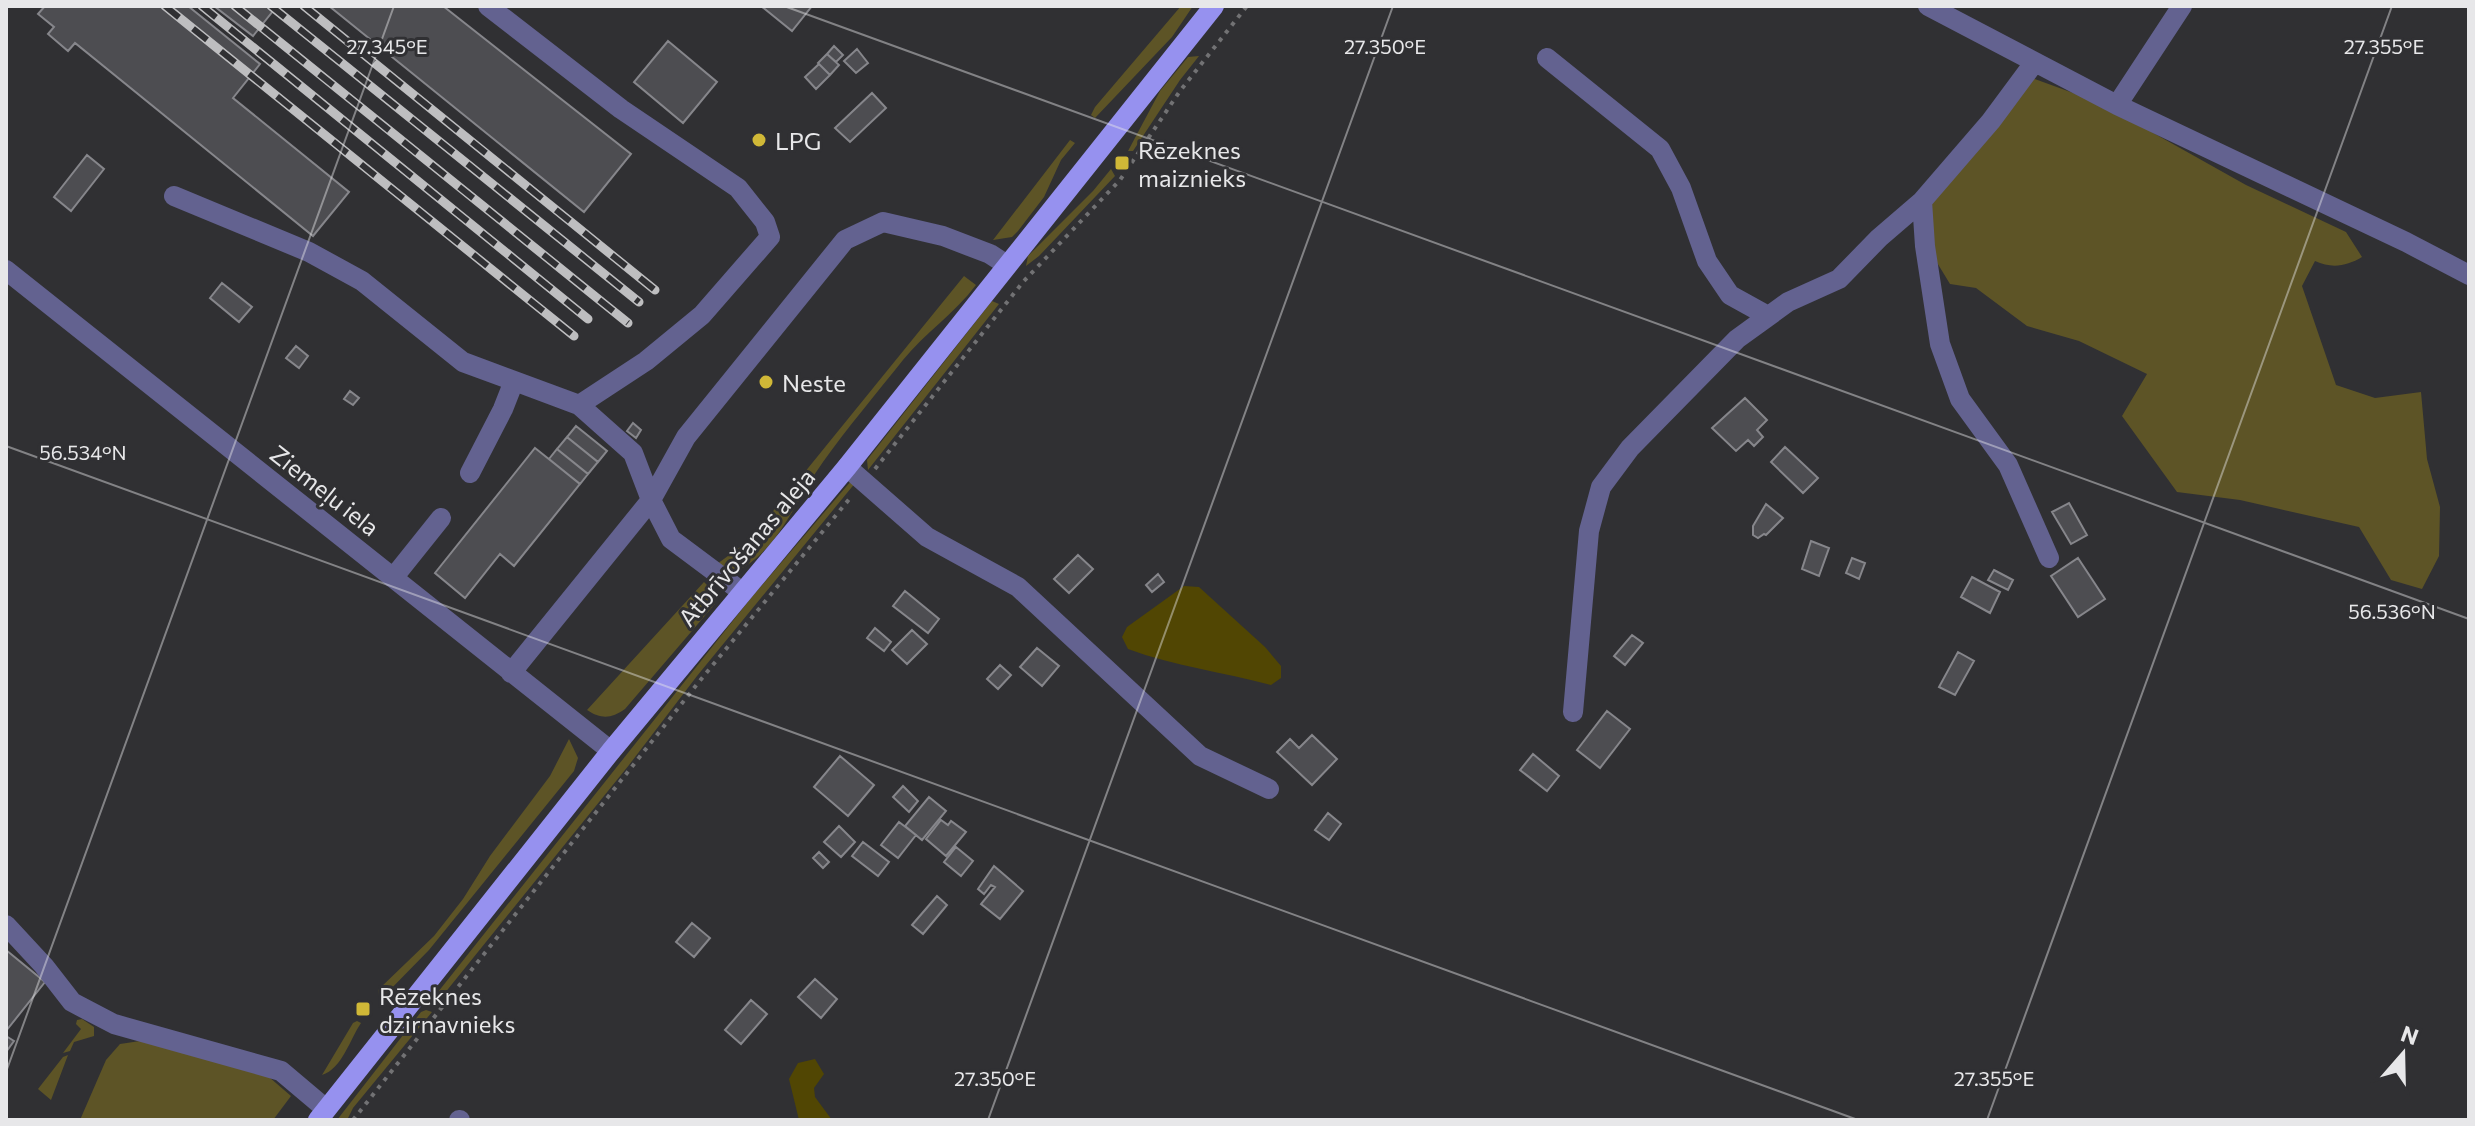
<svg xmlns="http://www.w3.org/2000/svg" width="2475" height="1126" font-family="Commissioner,sans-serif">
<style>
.green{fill:#5d5426}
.water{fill:#514603}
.building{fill:#4d4d51;stroke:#86868b;stroke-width:2}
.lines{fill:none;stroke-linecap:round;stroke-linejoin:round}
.path{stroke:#727274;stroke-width:4;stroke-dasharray:4 6;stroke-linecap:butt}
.minor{stroke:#636290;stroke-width:20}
.major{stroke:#9691ef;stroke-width:20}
.rail-casing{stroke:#bebec0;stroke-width:9}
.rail{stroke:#303033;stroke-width:6;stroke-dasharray:18;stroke-linecap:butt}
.ticks{fill:none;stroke:#e7e7e9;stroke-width:2;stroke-opacity:0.45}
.poi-dot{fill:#d0b837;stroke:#303033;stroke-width:3}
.labels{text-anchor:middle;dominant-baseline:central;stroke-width:6;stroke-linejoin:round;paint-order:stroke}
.poi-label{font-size:24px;fill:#e7e7e9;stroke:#303033;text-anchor:start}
.street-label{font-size:24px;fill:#e7e7e9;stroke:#303033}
.ticks-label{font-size:20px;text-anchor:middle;fill:#e7e7e9;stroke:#303033;stroke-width:6;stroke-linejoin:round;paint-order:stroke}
</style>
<rect width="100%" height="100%" fill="#303033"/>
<path class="green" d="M1181,6H1193L1172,37L1095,118L1091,115L1095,107Z
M1199,56L1180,80L1133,151H1128L1160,91L1188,57Z
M2029,77L2098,102L2246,185L2346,232L2362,257C2347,266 2332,269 2315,261L2302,286L2336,385L2375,398L2421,392L2427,459L2440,507L2439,556L2422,589L2391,580L2359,527L2240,500L2177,492L2122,416L2147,374L2079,341L2027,326L1976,288L1950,284L1933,256L1926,197Z
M1070,140L1075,143L1061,160L1044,197L1018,231L1012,237L993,240Z
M1111,169L1115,176L1039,256L1026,266L1028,256L1093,191Z
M964,276L976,285C955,313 925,333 903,360C876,394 848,427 823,462C798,496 782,542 746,566C736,573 727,570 717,564L743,545L774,510Z
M992,301L999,304L868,470L867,460Z
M851,481L856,482L697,676L629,765L440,999L438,992L751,598Z
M704,582L716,594L715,604L625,709C612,718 602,720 587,710Z
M569,739L578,758L574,771L429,950L382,998L379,996L378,990L434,936L463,899L490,856L550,776Z
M426,1010L432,1012L353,1108L347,1120H337L421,1012Z
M82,1019L94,1027V1036L74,1042L70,1051L63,1053L81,1029L76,1024L77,1020Z
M357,1021L361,1023C350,1039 342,1069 322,1075L353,1023Z
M140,1041L269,1077L291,1096L273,1120H80L106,1060L120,1044Z
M68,1055L51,1100L38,1089L63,1057Z"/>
<path class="water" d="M1184,586L1199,587L1265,647L1281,666V678L1271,685C1223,672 1174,666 1128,649L1122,637L1127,627Z
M815,1059L824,1074L814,1088L815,1097L832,1120H799L789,1079L798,1063Z"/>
<path class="building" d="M45,6H188L260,64L233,98L349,192L313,236L75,43L68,51L48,34L54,27L38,14Z
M214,6H277L253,36Z
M329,6H443L631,154L584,212Z
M761,6H812L792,31Z
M668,41L717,82L683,123L634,82Z
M834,46L843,55L836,62L827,54Z
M857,49L868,63L856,73L844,61Z
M827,54L839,65L830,75L818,63Z
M819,64L830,75L816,89L805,77Z
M872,93L886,108L850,142L835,128Z
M87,155L104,169L71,211L54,197Z
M222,283L252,307L239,322L210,298Z
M296,346L308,356L299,368L286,358Z
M350,391L359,398L353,405L344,399Z
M1745,398L1767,420L1757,430L1763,437L1754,446L1748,440L1736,451L1712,428Z
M633,423L641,430L636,438L627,431Z
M576,426L607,451L598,462L567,437Z
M567,437L598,462L588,474L557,449Z
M1785,447L1818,478L1803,493L1771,462Z
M535,448L580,484L514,566L500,554L465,598L435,573Z
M557,449L588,474L580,484L549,459Z
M2069,503L2087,535L2071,544L2052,512Z
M1766,504L1783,518L1766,535L1764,534L1758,538L1753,535V526Z
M1811,541L1829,548L1819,576L1802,569Z
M1078,555L1093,569L1069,593L1054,579Z
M1852,558L1865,563L1859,579L1846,573Z
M2078,558L2105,599L2078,617L2051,576Z
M1994,570L2013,580L2008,590L1988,580Z
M1158,574L1164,582L1152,592L1146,585Z
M1972,577L2000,592L1990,613L1961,597Z
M905,591L939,619L928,633L893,606Z
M875,628L891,642L884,651L867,638Z
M912,630L927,644L907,664L892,650Z
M1632,635L1643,643L1625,665L1614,656Z
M1037,648L1059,666L1042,686L1020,667Z
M1958,652L1974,661L1955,695L1939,687Z
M1000,665L1011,675L998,689L987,679Z
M1607,711L1630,729L1600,768L1577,750Z
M1312,735L1337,759L1312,785L1277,752L1290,739L1299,748Z
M1533,754L1559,776L1547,791L1520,770Z
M840,756L874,785L848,816L814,787Z
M903,786L918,801L909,812L893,797Z
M929,797L946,811L922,840L905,826Z
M1328,813L1341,824L1329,840L1315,830Z
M941,820L948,825L951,821L966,832L946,856L926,839Z
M899,822L916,835L898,858L881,845Z
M839,826L855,842L841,857L824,842Z
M863,842L889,862L878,876L852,856Z
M956,847L973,861L961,876L944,862Z
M819,852L829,862L823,868L813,858Z
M994,866L1023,891L1000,919L981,904L995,887L991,885L984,894L978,889Z
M937,896L947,905L923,934L912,925Z
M692,923L710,938L694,957L676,942Z
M6,950L45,982L6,1031Z
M815,979L837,999L821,1018L798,997Z
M751,1000L767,1014L741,1044L725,1030Z
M6,1036L14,1041L6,1052Z"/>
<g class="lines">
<path class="path" d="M875,469L1023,282L1120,180L1180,91L1247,6
M353,1120L698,683L851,497"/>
<path class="minor" d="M488,6L621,109L738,188L765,222L770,237L702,315L646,361L579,405
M1928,6L2117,105L2406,242L2469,275
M1547,58L1660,149L1681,188L1707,261L1730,295L1768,316
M2117,105L2182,6
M174,196L309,252L362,281L463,362L579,405L633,453L651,500L671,539L742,592
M1922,201L1925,246L1940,344L1960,399L2008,465L2049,558
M6,270L611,751
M847,467L927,537L1018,587L1200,756L1269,789
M470,473L503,409L514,381
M393,578L441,518
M511,673L651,500L686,437L845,240L883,222L943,236L990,254L1007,265
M1573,712L1589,531L1601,487L1630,448L1737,339L1788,302L1839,279L1879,238L1922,201L1991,121L2034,63
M6,925L44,966L72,1002L114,1024L281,1071L326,1109
M459,1120H460"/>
<path class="major" d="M318,1120L611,751L847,467L1214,6"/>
<g class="rail-casing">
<path id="rail" d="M165,6L574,336
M202,6L588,319
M235,6L628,323
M271,6L639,302
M304,6L655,290"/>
</g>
<use href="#rail" class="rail"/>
</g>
<path class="ticks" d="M784,6L2469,619M6,446L1858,1120M6,1072L394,6M988,1120L1393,6M1987,1120L2392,6"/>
<g class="poi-dot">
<circle cx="759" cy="140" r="8"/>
<rect x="1114" y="155" width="16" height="16" rx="4"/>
<circle cx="766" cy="382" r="8"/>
<rect x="355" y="1001" width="16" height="16" rx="4"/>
</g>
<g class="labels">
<g class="poi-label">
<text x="775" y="140">LPG</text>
<text x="1138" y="149">Rēzeknes<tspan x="1138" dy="28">maiznieks</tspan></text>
<text x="782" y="382">Neste</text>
<text x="379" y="995">Rēzeknes<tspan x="379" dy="28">dzirnavnieks</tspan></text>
</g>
<g class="street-label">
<text transform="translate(325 490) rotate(38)">Ziemeļu iela</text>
<text transform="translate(746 547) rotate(-50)">Atbrīvošanas aleja</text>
</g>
</g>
<g class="ticks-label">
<text x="387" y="54">27.345°E</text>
<text x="1385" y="54">27.350°E</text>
<text x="2384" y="54">27.355°E</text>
<text x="83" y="460">56.534°N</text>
<text x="2392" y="619">56.536°N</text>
<text x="995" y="1086">27.350°E</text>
<text x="1994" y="1086">27.355°E</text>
</g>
<rect width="2475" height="1126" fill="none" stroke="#e7e7e9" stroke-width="16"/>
<g transform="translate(2403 1054) rotate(20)" stroke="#303033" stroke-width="6" paint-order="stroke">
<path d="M0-6L14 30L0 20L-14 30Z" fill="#e7e7e9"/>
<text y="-12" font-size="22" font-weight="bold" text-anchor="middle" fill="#e7e7e9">N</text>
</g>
</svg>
